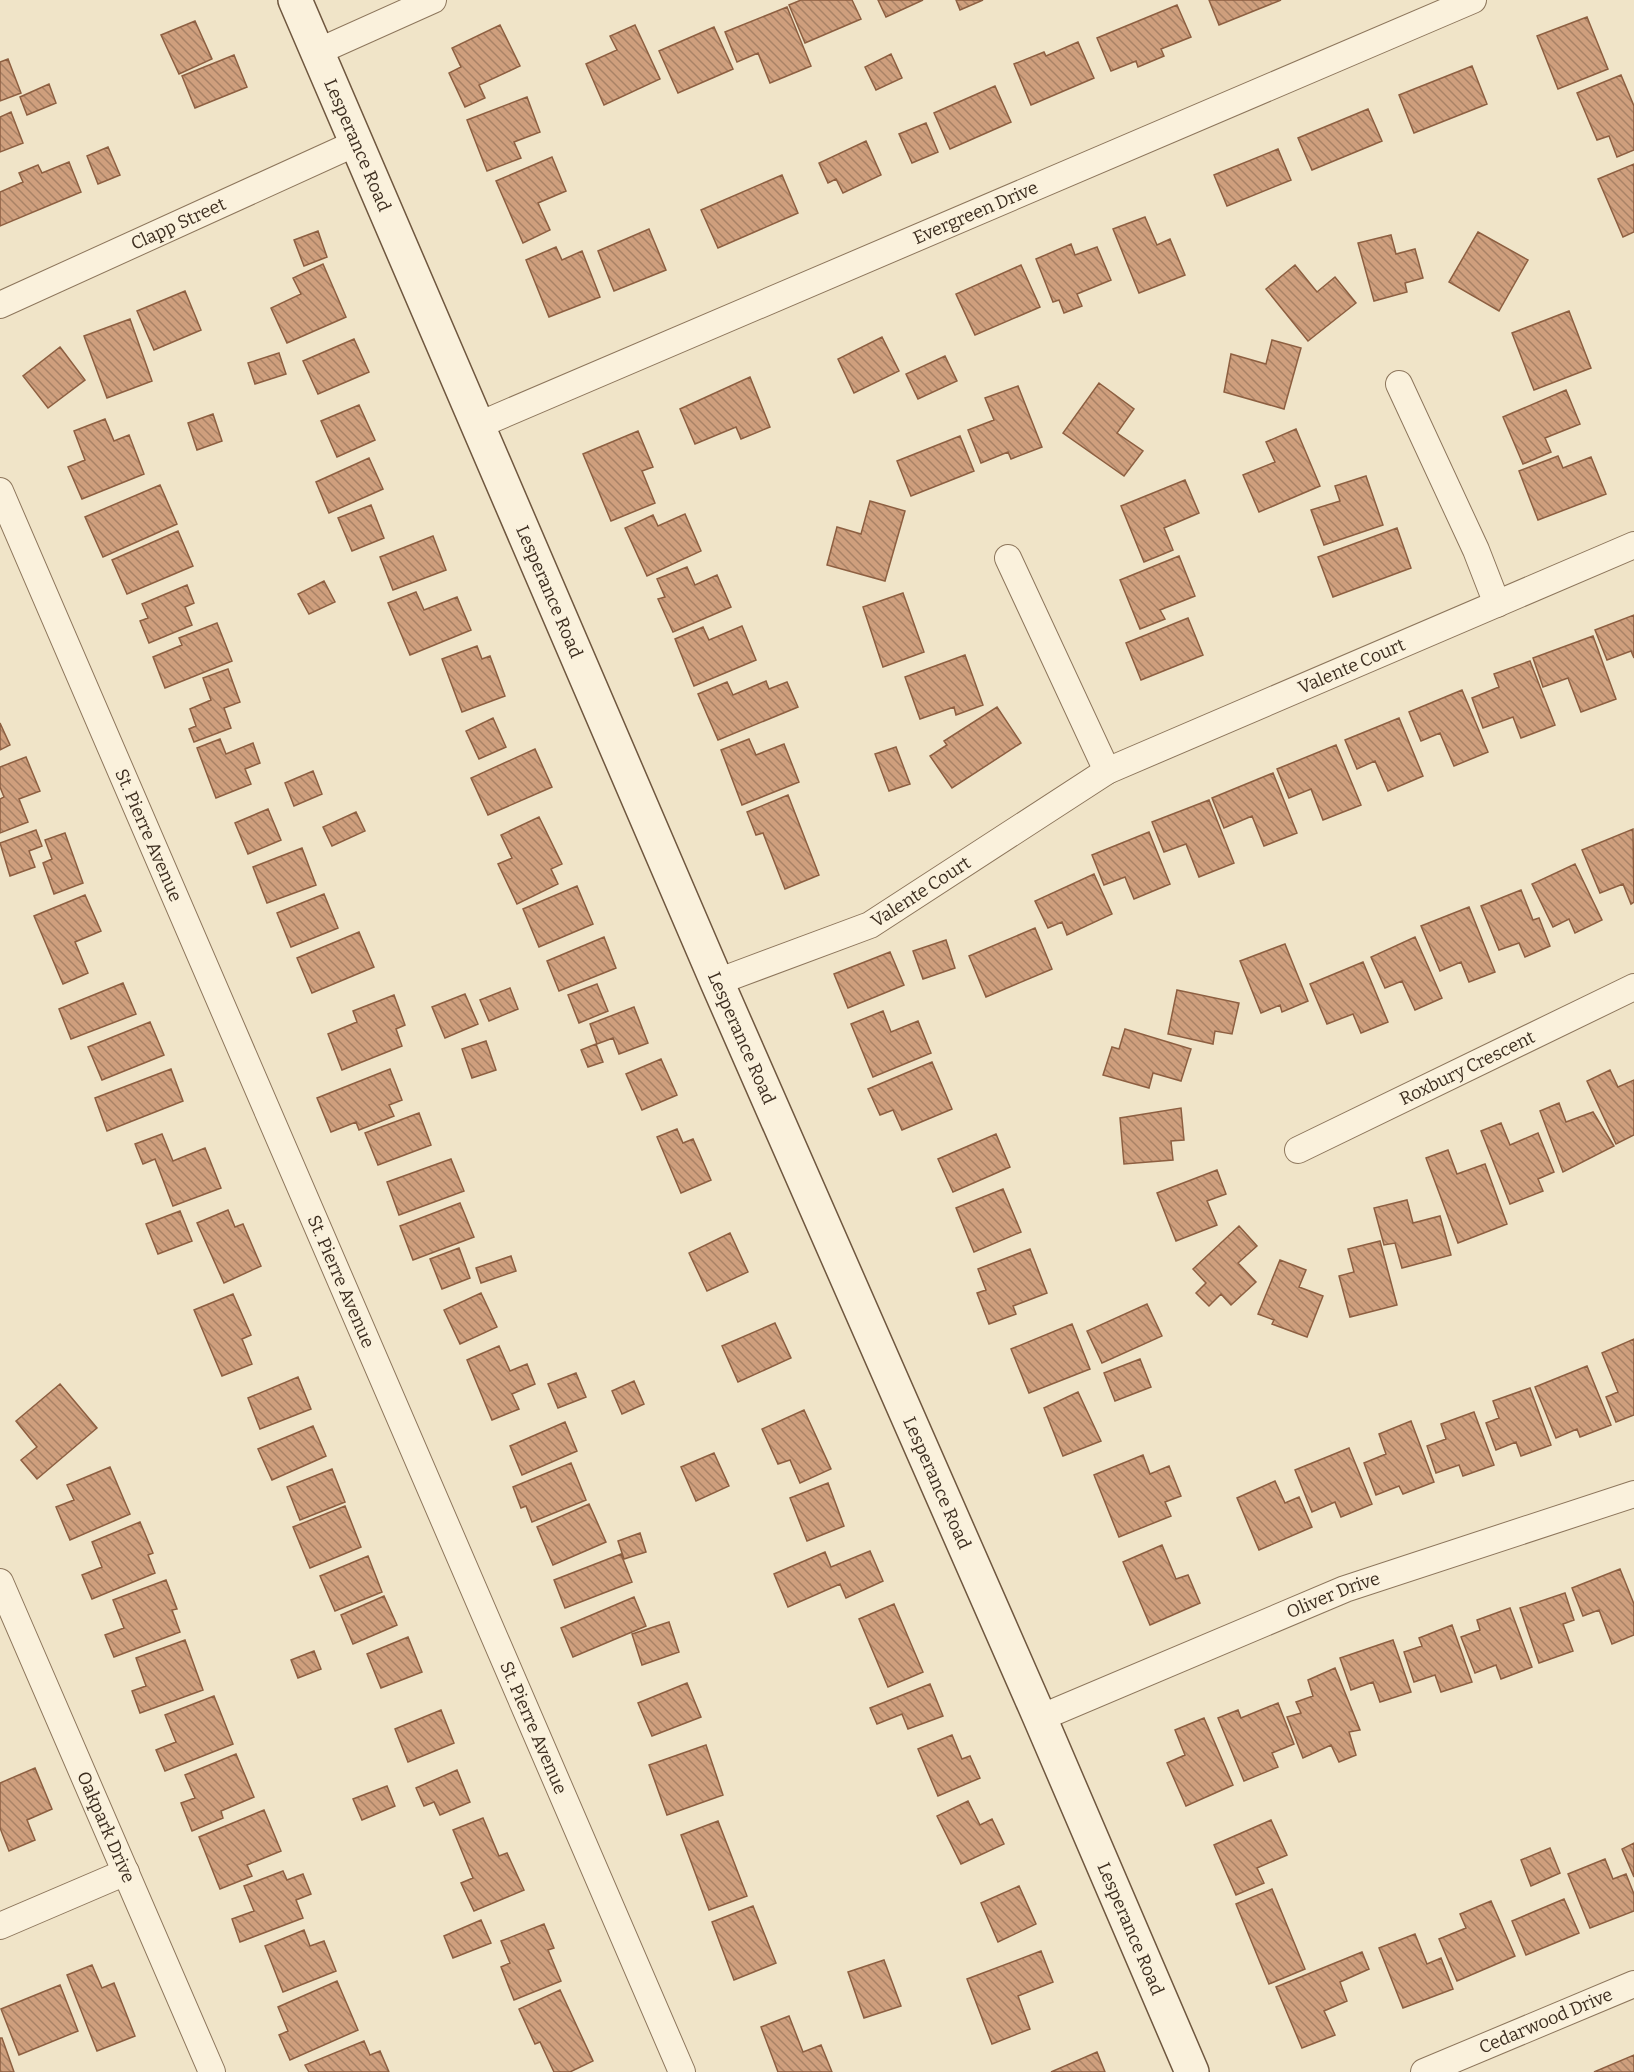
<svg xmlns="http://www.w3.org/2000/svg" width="1634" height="2072" font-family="Bitter,serif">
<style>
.building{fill:url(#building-back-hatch);stroke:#8d5f41;stroke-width:1.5}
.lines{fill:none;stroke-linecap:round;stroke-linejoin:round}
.street-casing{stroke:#8d765c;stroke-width:28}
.secondary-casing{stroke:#6f573f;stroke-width:36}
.street{stroke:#faf1dc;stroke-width:26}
.secondary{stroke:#faf1dc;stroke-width:33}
.labels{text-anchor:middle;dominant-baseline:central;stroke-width:4.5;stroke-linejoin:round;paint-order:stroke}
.street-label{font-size:18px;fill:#3d2e20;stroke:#f7eed8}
</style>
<defs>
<pattern id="building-back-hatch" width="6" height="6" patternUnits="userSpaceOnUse" patternTransform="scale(1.5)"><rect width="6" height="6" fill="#cf9f7d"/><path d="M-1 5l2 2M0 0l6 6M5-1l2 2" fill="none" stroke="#a98266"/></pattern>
</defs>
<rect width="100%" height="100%" fill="#f0e4c8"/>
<path class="building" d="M801,0H852L861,19L805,43L789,5Z
M878,0H923L886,17Z
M956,0H983L960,10Z
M1209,0H1281L1219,25Z
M1177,5L1191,37L1161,49L1164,56L1138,67L1136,61L1111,71L1097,38Z
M787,7L811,66L770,83L758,53L737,62L725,32Z
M1587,17L1608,69L1558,89L1537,36Z
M195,21L212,59L179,74L161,35Z
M500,25L520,66L479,85L485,98L465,107L449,73L461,67L452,48Z
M635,25L660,79L604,105L586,64L617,50L610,36Z
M714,27L733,69L678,93L659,51Z
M1078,42L1094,78L1031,105L1014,64L1044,52L1046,56Z
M891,54L902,78L876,90L865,67Z
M234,55L247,87L195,108L182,76Z
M8,59L21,93L0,101V62Z
M1472,66L1487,104L1414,133L1399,95Z
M1621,75L1634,106V150L1617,157L1609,136L1597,140L1577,93Z
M49,84L56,103L27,115L20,97Z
M995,86L1011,122L950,149L934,113Z
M527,97L540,132L514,142L521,158L487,171L467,120Z
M1368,109L1382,141L1312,170L1298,138Z
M11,112L23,143L0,152V117Z
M926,123L938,152L912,163L899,134Z
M866,141L881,175L843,193L836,179L828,183L819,163Z
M108,147L120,175L98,184L87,156Z
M1278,149L1291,180L1227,206L1214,175Z
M552,157L566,191L538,203L550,230L523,243L496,181Z
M69,162L81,192L0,226V192L23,182L19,173L38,165L42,173Z
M1634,164V232L1623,237L1598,179Z
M782,175L798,213L718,248L701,210Z
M1145,217L1157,245L1170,239L1185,275L1139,293L1113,229Z
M649,229L666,270L614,291L598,251Z
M318,231L327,257L304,266L294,240Z
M1478,232L1528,260L1499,311L1449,282Z
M1391,235L1396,254L1415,249L1423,278L1405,283L1407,292L1374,301L1358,243Z
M1071,244L1075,255L1097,247L1111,280L1077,294L1082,306L1064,313L1059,300L1053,302L1036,259Z
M556,247L562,260L582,251L600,297L549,317L526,260Z
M323,264L346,317L287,343L271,308L301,294L293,278Z
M1021,265L1040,307L975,335L956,294Z
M1295,265L1317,292L1335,277L1356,303L1308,341L1266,289Z
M185,291L201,330L154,350L137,311Z
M1569,311L1591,368L1534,390L1512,333Z
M130,319L152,381L107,398L84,336Z
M882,337L899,371L854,393L838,359Z
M354,339L369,372L318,394L303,361Z
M1272,340L1301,348L1284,409L1224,392L1231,354L1266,364Z
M60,347L85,380L48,408L23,376Z
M279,353L286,374L255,384L248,363Z
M945,356L957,381L918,399L906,374Z
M750,377L770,427L741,439L736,427L695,444L680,409Z
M1099,383L1134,409L1117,433L1143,451L1124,476L1063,433Z
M1018,386L1042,447L1011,459L1008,452L981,463L968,430L994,420L985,398Z
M1566,390L1580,424L1545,438L1551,452L1523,464L1503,417Z
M359,405L375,440L337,457L321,421Z
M213,414L222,441L197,450L188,423Z
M105,419L114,441L129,435L144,474L82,499L68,467L85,460L74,431Z
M1296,429L1320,486L1259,512L1243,475L1275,462L1266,442Z
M638,431L653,467L642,471L655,503L611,521L583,454Z
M960,436L974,471L911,496L897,461Z
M1558,456L1563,468L1591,457L1606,494L1538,520L1519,471Z
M369,458L383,489L329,513L316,482Z
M1366,476L1383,525L1324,545L1311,510L1340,501L1335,486Z
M1185,480L1199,513L1164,528L1173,550L1144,562L1121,506Z
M160,485L177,524L103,557L85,517Z
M870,501L905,511L885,581L827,565L837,527L861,534Z
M371,505L384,538L352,551L338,518Z
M685,514L701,551L647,576L625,528L653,515L658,526Z
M1397,528L1411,568L1333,597L1318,557Z
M178,531L193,566L127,594L112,560Z
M433,536L446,570L393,590L380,557Z
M1179,556L1195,596L1160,610L1165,619L1140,629L1120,580Z
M687,567L695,585L717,575L731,607L673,632L658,599L665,597L657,579Z
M324,581L335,602L309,614L298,594Z
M187,585L194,603L185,607L192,625L149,643L140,621L148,618L142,604Z
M416,592L424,610L457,597L471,630L410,655L388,603Z
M903,593L924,652L883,667L863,607Z
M1634,615V658L1631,651L1607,660L1595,630Z
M1188,618L1203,655L1141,680L1126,643Z
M217,623L232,661L165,688L153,657L182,645L179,638Z
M742,626L756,660L694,686L675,639L703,627L709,640Z
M1593,636L1616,699L1581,712L1568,678L1543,687L1533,658Z
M477,646L482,659L490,656L505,696L462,712L442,659Z
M965,655L983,705L956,715L954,707L920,719L905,677Z
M1530,661L1555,725L1521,738L1513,717L1483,728L1472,698L1499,687L1494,674Z
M228,669L240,702L224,708L231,728L194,742L189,729L196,726L190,709L211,700L203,678Z
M766,681L769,689L787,682L798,707L718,740L698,694L727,682L733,695Z
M1462,690L1488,752L1454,766L1440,733L1421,741L1409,712Z
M997,707L1021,743L952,788L930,756L947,745L944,741Z
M493,718L506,747L479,759L466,731Z
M1399,718L1423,776L1388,791L1375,761L1357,769L1345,740Z
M0,723L10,745L0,750Z
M220,739L226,754L253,743L260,763L245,769L251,784L216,798L197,748Z
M749,739L756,755L784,744L799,782L742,805L721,750Z
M1336,745L1361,805L1323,820L1311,789L1289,798L1277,769Z
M896,747L910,784L889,791L875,754Z
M535,749L552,787L488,815L471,778Z
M26,757L40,791L19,799L28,822L0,833V799L4,797L0,787V767Z
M313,771L322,794L294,806L285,783Z
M1273,773L1297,833L1264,846L1252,816L1224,828L1212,798Z
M788,795L819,875L785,889L763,833L756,835L747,812Z
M1209,800L1234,863L1199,877L1186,844L1164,852L1152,822Z
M268,809L281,840L248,854L235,823Z
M356,812L365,831L332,846L323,827Z
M539,817L562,864L551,869L558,884L517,904L498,864L512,858L501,835Z
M1633,829L1634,902L1631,904L1623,884L1600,893L1582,850Z
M36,830L42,846L29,851L35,867L10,876L0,843Z
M1149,832L1170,884L1134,899L1125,877L1104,885L1092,855Z
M65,833L83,883L54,894L43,863L52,859L45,840Z
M302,848L316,885L267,903L253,867Z
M1575,864L1602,920L1575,933L1569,919L1553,927L1532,884Z
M1094,874L1112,914L1067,935L1062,922L1048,928L1035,901Z
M577,886L593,924L539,947L523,909Z
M1521,890L1533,920L1539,918L1550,946L1525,957L1519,943L1499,950L1481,906Z
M324,894L338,928L291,947L277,913Z
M85,895L101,931L75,942L88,973L63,984L34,916Z
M1469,907L1495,972L1469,982L1461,962L1440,971L1421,926Z
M1035,928L1052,969L986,997L969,956Z
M359,932L374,967L312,993L297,958Z
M604,937L616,968L559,991L547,961Z
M1415,937L1442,998L1415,1010L1402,981L1385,988L1371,957Z
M946,940L955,968L923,979L913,951Z
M1285,944L1308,1001L1282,1012L1280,1005L1261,1013L1240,961Z
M890,952L904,985L848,1008L834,974Z
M1363,962L1388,1022L1361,1033L1353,1014L1327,1024L1310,984Z
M123,983L136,1014L71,1039L59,1009Z
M597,984L608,1011L579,1023L568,995Z
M510,988L518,1009L489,1021L480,1000Z
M1177,990L1239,1003L1232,1034L1215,1031L1213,1044L1168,1034Z
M465,994L478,1024L445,1038L432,1007Z
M394,995L405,1025L396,1029L402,1046L342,1070L328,1034L357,1022L353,1011Z
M634,1007L648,1043L619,1054L613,1038L597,1044L590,1024Z
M883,1011L891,1032L918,1021L931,1053L873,1077L851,1024Z
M150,1022L164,1055L102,1080L88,1047Z
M1125,1029L1191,1049L1181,1081L1153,1073L1149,1088L1103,1075L1112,1047L1119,1049Z
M486,1041L496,1070L472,1078L462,1049Z
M596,1044L603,1062L588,1067L581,1050Z
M661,1059L677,1095L642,1110L626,1074Z
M932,1062L952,1109L902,1130L893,1110L880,1115L868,1089Z
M171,1069L183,1101L107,1131L95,1098Z
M390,1069L402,1100L389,1105L394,1116L359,1130L356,1122L331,1132L317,1098Z
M1610,1070L1618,1087L1634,1080V1135L1616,1144L1587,1081Z
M1559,1103L1566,1122L1593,1112L1614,1146L1563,1172L1540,1111Z
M1181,1108L1184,1140L1171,1141L1173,1160L1124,1164L1120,1118Z
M419,1113L431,1145L378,1165L365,1133Z
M1501,1123L1510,1145L1538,1133L1554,1172L1538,1179L1543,1191L1510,1204L1481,1131Z
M677,1129L683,1143L693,1139L711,1180L681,1193L657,1137Z
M162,1134L173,1161L205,1148L221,1188L173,1206L155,1159L143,1164L135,1144Z
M996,1134L1010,1167L953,1192L938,1159Z
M1448,1150L1457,1174L1485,1164L1507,1224L1458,1243L1426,1158Z
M451,1159L464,1191L399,1215L387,1182Z
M1217,1170L1226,1194L1207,1201L1217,1225L1176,1241L1157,1193Z
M1003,1189L1021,1232L974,1252L956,1208Z
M1407,1200L1413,1223L1440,1216L1451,1255L1402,1268L1395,1243L1384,1245L1374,1208Z
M460,1203L474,1237L413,1260L400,1226Z
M228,1210L235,1227L243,1224L261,1266L224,1283L197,1223Z
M180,1211L192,1241L158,1254L146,1224Z
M1239,1226L1257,1246L1238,1263L1256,1282L1231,1305L1221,1294L1209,1306L1196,1293L1206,1283L1193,1269Z
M730,1233L748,1272L707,1291L689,1253Z
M1380,1241L1397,1305L1350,1317L1339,1276L1354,1272L1348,1249Z
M459,1248L470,1278L442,1289L430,1259Z
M1030,1249L1047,1293L1013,1306L1016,1314L989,1324L977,1293L986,1290L978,1269Z
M511,1256L516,1271L481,1283L476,1268Z
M1280,1260L1306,1270L1299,1287L1323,1296L1307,1337L1272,1324L1274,1320L1258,1314Z
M481,1293L497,1327L460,1344L444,1310Z
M233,1294L251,1335L242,1339L252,1364L222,1376L194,1310Z
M1147,1304L1162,1336L1102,1363L1087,1331Z
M775,1323L791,1358L738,1382L722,1346Z
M1072,1324L1090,1369L1029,1393L1011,1349Z
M1634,1339V1415L1616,1422L1606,1397L1618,1392L1602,1353Z
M499,1346L510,1371L527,1364L535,1384L512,1394L519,1409L492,1420L467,1360Z
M1140,1359L1151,1387L1115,1401L1104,1373Z
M1587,1366L1611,1425L1580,1437L1577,1429L1556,1438L1535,1387Z
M576,1373L586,1397L558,1408L548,1384Z
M298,1377L311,1409L260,1429L248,1398Z
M634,1381L644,1404L622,1414L612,1391Z
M60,1384L97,1428L37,1479L21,1460L37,1447L16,1421Z
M1530,1388L1551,1445L1521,1456L1516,1442L1496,1450L1486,1423L1499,1418L1493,1401Z
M1078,1392L1101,1441L1063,1456L1044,1408Z
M804,1410L831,1469L800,1483L790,1460L778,1464L762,1429Z
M1474,1412L1494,1465L1463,1476L1459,1465L1436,1473L1427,1446L1446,1439L1441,1424Z
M1411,1421L1434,1482L1403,1494L1399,1486L1376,1495L1364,1463L1386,1454L1379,1434Z
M565,1422L577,1451L522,1475L510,1446Z
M313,1426L326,1456L272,1480L258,1449Z
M1349,1448L1372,1504L1341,1517L1335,1502L1312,1512L1295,1470Z
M714,1453L729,1486L696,1501L681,1467Z
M1143,1455L1150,1474L1169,1466L1181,1496L1165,1502L1171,1516L1119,1537L1094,1475Z
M571,1463L586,1500L532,1522L526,1506L521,1508L513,1487Z
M110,1467L130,1514L70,1540L56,1507L74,1500L67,1485Z
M332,1469L345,1502L300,1520L287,1487Z
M1275,1481L1285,1503L1299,1497L1312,1527L1259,1550L1237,1498Z
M828,1483L844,1526L807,1541L790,1498Z
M589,1504L606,1542L553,1565L537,1527Z
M345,1506L361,1547L310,1568L293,1527Z
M140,1522L153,1553L148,1555L155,1573L92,1599L82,1575L102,1567L92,1542Z
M640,1533L646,1552L624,1559L618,1541Z
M1162,1545L1176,1579L1188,1575L1200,1603L1150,1625L1123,1562Z
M870,1551L883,1581L846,1598L840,1584L788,1607L774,1574L825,1552L831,1567Z
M621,1554L632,1582L565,1608L554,1580Z
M368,1556L382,1592L335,1611L320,1576Z
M1620,1569L1634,1604V1635L1612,1644L1599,1610L1583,1616L1572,1588Z
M166,1580L177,1609L172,1610L180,1632L114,1657L105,1635L124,1628L113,1600Z
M1565,1593L1574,1620L1563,1624L1573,1651L1539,1663L1520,1608Z
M384,1596L397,1625L353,1644L341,1615Z
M634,1597L646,1626L573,1657L561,1628Z
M894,1604L923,1672L888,1687L859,1619Z
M1510,1608L1532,1667L1501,1679L1496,1665L1475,1673L1461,1637L1480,1630L1477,1620Z
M669,1622L679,1652L642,1665L632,1634Z
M1452,1625L1472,1682L1441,1692L1435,1675L1414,1682L1404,1652L1422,1646L1419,1638Z
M408,1637L422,1672L381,1688L367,1654Z
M185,1640L203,1690L140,1713L132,1691L146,1686L136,1658Z
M1393,1640L1411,1692L1380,1702L1373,1682L1351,1690L1340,1658Z
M314,1651L321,1669L298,1678L291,1660Z
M1335,1668L1360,1730L1349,1732L1356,1755L1339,1762L1331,1745L1303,1758L1287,1717L1301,1713L1296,1702L1313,1696L1308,1680Z
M687,1683L701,1717L652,1736L638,1703Z
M930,1684L943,1716L908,1729L902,1714L877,1724L870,1708Z
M214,1696L233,1744L165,1771L156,1750L176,1742L165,1715Z
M1278,1703L1294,1744L1272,1753L1278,1767L1244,1781L1218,1718L1238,1710L1241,1718Z
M441,1710L454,1743L408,1762L395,1729Z
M1204,1718L1233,1785L1186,1806L1167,1763L1185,1755L1175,1730Z
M952,1735L962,1759L970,1756L980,1778L938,1796L918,1749Z
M706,1745L723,1795L667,1815L649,1765Z
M236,1754L254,1797L221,1811L223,1818L192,1831L181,1803L195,1798L185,1775Z
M35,1768L52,1809L27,1820L35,1840L9,1851L0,1828V1783Z
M457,1770L470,1802L440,1815L434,1802L424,1806L416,1788Z
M387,1786L395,1806L362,1820L353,1799Z
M968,1801L980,1825L992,1819L1004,1844L961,1864L937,1816Z
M264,1810L281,1851L247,1865L252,1876L220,1889L199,1837Z
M483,1818L499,1856L507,1853L524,1890L474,1911L461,1883L473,1878L453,1830Z
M1271,1820L1287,1855L1257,1868L1264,1883L1236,1895L1214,1845Z
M718,1821L747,1896L709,1910L681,1835Z
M1634,1843V1877L1622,1849Z
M1550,1848L1560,1873L1531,1886L1521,1860Z
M1605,1859L1613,1879L1626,1874L1634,1894V1911L1590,1928L1568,1874Z
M283,1871L287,1880L303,1874L311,1894L296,1900L303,1918L240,1942L232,1919L254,1911L244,1886Z
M1019,1886L1036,1924L998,1942L981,1903Z
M1272,1889L1305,1969L1269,1984L1236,1904Z
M1564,1899L1579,1933L1526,1955L1512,1921Z
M1491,1901L1515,1956L1457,1981L1439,1939L1466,1928L1460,1914Z
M753,1906L776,1963L734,1980L712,1922Z
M481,1920L491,1943L453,1958L444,1936Z
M544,1924L554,1948L548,1950L561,1981L514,2000L501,1967L510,1963L501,1941Z
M304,1930L310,1946L324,1941L336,1971L283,1992L265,1946Z
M1415,1934L1427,1964L1441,1958L1453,1989L1403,2008L1379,1948Z
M1041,1951L1053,1982L1018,1996L1030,2029L992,2044L967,1979Z
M1362,1952L1369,1969L1340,1982L1347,2001L1324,2011L1335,2035L1302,2048L1276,1987Z
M884,1960L901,2006L864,2018L848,1972Z
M92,1965L102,1988L114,1983L135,2036L97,2051L67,1975Z
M337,1981L358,2030L290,2060L279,2035L288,2031L278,2007Z
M60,1985L78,2031L19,2055L1,2009Z
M560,1990L593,2061L570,2072H554L540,2042L535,2044L519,2009Z
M789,2016L803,2052L821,2045L832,2072H778L761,2027Z
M0,2038H2L14,2072H0Z
M364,2041L370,2055L380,2051L389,2072H309L305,2065Z
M1097,2052L1105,2072H1051Z
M1634,2055V2072H1594Z"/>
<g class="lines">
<g class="street-casing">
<g id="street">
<path d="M317,52L433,0"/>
<path id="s1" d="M0,305L356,143"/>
<path d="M1399,384L1476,550L1497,604"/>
<path id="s2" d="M479,425L1473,0"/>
<path id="s3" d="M0,491L682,2072"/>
<path d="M1008,558L1107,771"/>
<path id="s4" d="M717,982L870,925L1107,771L1634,545"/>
<path id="s5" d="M1298,1150L1634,987"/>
<path id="s6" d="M0,1582L212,2072"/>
<path id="s7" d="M1040,1718L1345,1589L1634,1494"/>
<path d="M0,1926L126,1872"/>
<path id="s8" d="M1424,2072L1634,1984"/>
</g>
</g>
<g class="secondary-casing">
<g id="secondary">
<path id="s9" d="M295,0L717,982L1040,1718L1192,2072"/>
</g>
</g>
<use href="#street" class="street"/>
<use href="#secondary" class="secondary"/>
</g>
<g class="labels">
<g class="street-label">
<text stroke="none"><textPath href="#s9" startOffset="158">Lesperance Road</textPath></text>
<text stroke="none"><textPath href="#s2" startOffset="540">Evergreen Drive</textPath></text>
<text stroke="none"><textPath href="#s1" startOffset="196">Clapp Street</textPath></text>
<text stroke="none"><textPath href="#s9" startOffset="644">Lesperance Road</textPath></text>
<text stroke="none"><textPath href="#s4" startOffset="712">Valente Court</textPath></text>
<text stroke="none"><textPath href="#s3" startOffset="375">St. Pierre Avenue</textPath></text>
<text stroke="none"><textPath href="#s4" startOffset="224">Valente Court</textPath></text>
<text stroke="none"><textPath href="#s9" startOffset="1130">Lesperance Road</textPath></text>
<text stroke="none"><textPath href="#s5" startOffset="188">Roxbury Crescent</textPath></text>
<text stroke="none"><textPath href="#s3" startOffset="861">St. Pierre Avenue</textPath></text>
<text stroke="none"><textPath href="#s9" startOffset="1616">Lesperance Road</textPath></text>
<text stroke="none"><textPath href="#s7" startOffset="318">Oliver Drive</textPath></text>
<text stroke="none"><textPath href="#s3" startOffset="1347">St. Pierre Avenue</textPath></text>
<text stroke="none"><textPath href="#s6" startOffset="267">Oakpark Drive</textPath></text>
<text stroke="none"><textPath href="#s9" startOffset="2102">Lesperance Road</textPath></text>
<text stroke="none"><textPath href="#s8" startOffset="132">Cedarwood Drive</textPath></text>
</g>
</g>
</svg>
